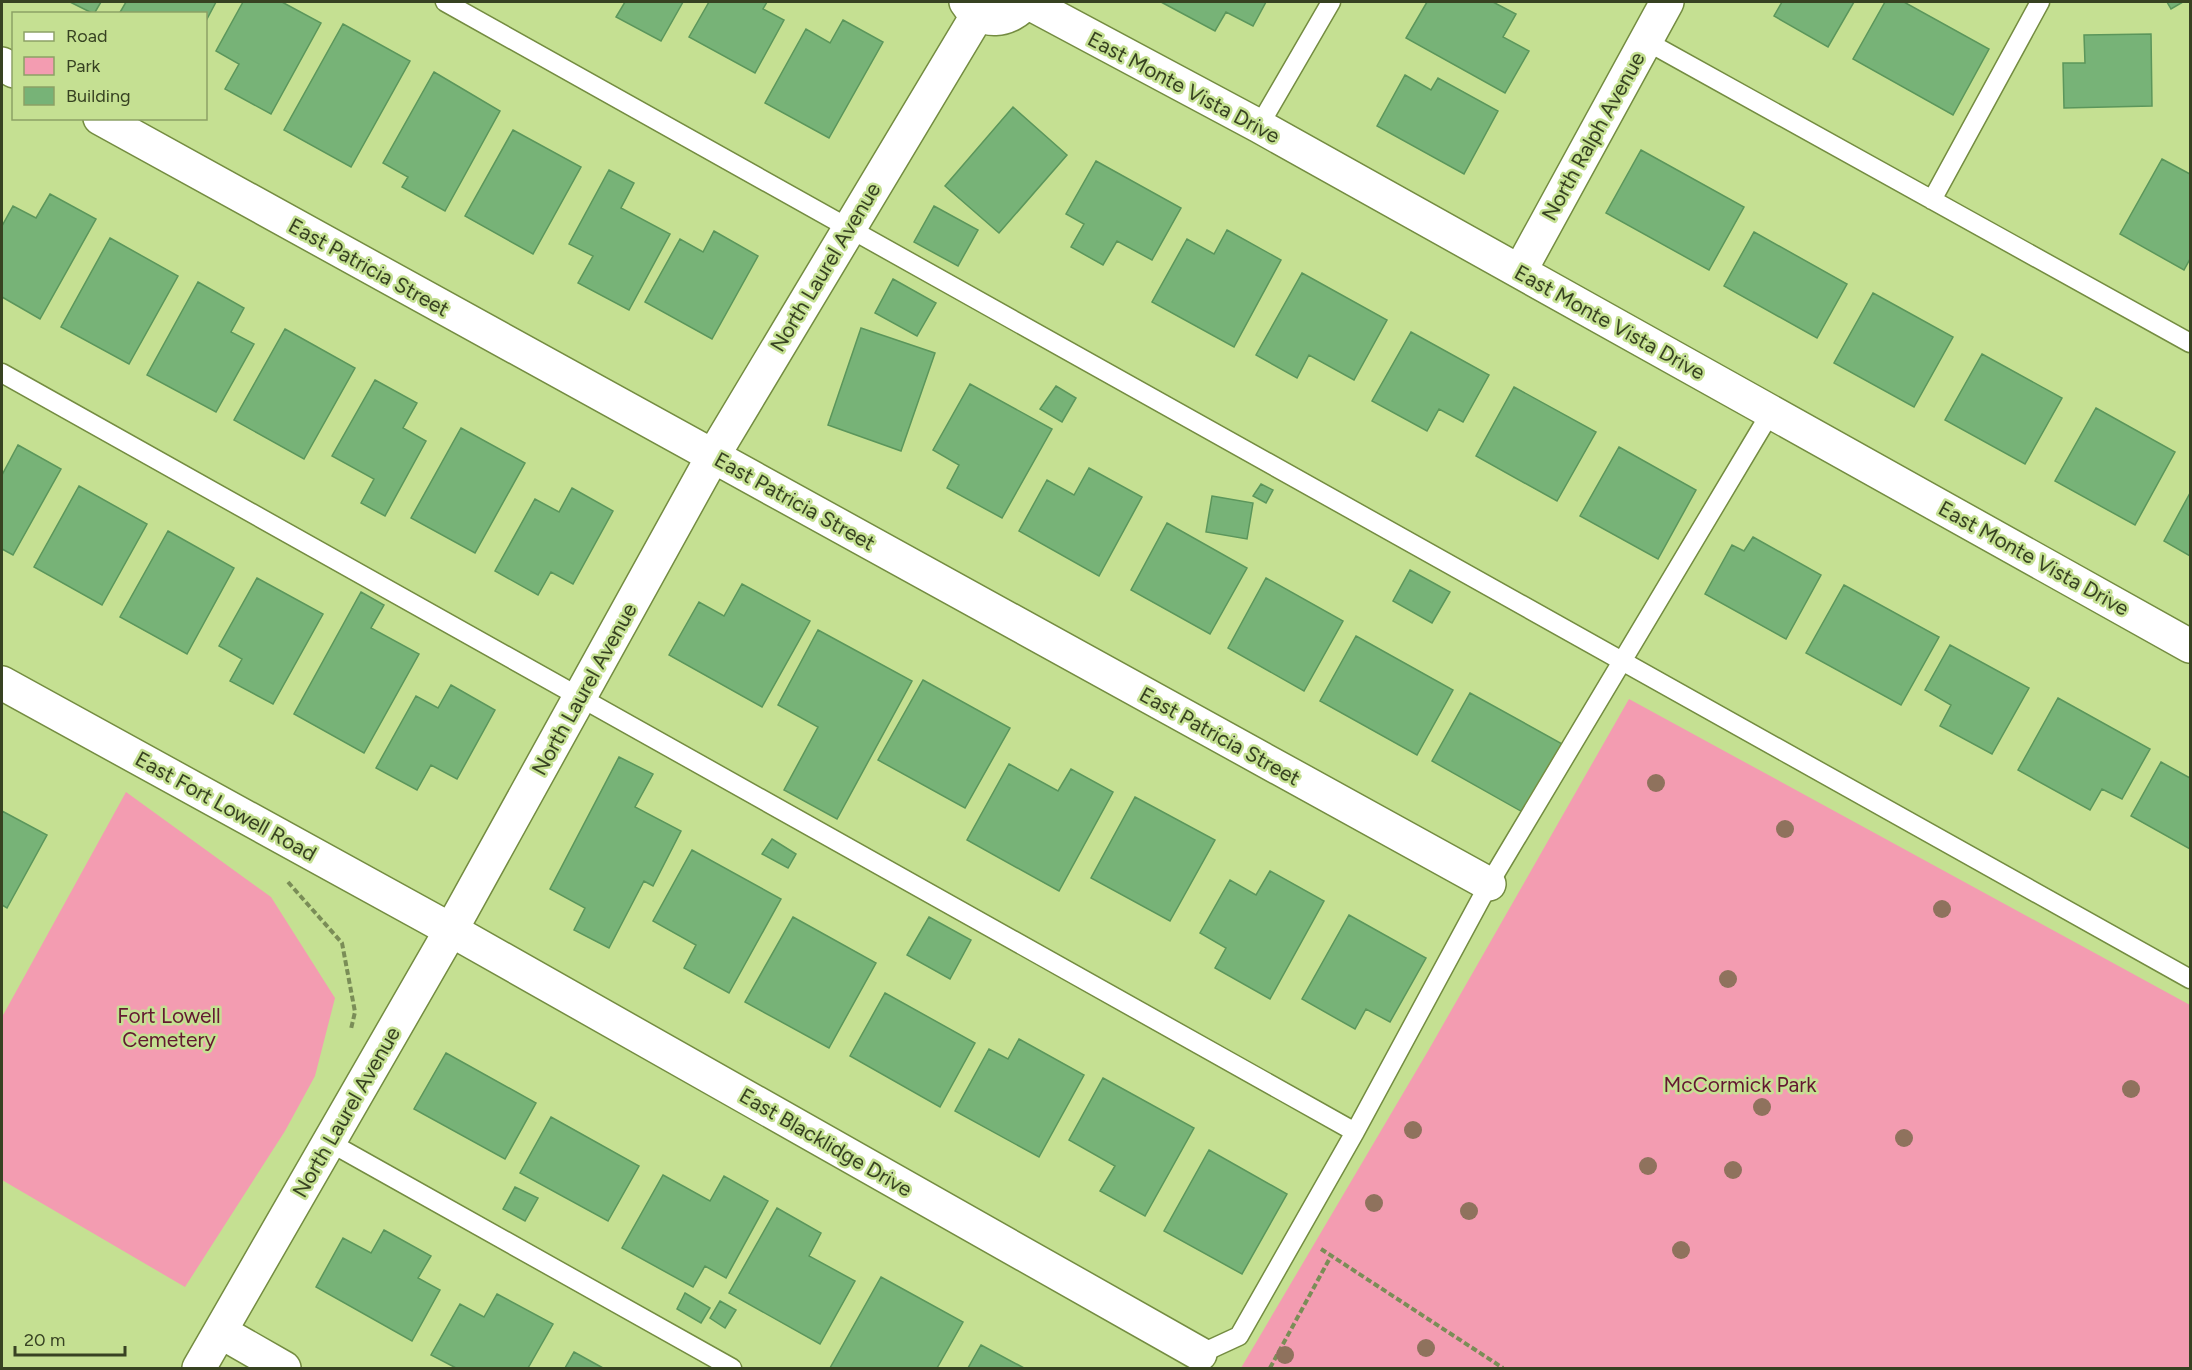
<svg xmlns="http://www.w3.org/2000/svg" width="2192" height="1370" font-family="Figtree,sans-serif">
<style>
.green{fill:#f39cb1}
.building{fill:#77b377;stroke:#5b965b;stroke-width:1.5}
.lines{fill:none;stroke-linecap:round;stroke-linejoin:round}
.service-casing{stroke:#748c41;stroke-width:21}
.minor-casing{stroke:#748c41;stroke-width:36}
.path{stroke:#7a8d57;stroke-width:4;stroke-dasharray:6 3;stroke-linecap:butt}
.service{stroke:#fff;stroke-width:18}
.minor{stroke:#fff;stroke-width:33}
.tree{fill:#8f725d}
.labels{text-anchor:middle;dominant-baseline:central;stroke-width:5;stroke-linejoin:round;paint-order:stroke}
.street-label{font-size:21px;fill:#374222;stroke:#c5e092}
.park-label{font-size:21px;fill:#631831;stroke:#c5e092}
</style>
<rect width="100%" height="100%" fill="#c5e092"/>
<path class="green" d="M1629,699L2190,1005V1368H1241L1428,1051Z
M126,792L271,897L335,998L315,1076L285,1131L185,1287L2,1180V1017Z"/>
<path class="building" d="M70,2H101L94,14Z
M126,2H216L206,21V14H119Z
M243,2H282L321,23L271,114L225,89L239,64L216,51Z
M625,2H683L661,41L616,17Z
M709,2H767L763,9L784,20L755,73L689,37Z
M1161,2H1266L1253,26L1226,12L1215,31Z
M1427,2H1493L1516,14L1503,37L1529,51L1505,93L1406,38Z
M1782,2H1854L1828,47L1774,16Z
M1885,2H1904L1989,49L1953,115L1853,59Z
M2167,2H2183L2171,9Z
M843,20L883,42L829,138L765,103L806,29L830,43Z
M343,24L410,61L351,167L284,130Z
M2151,34L2152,106L2064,108L2063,63H2085L2084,35Z
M434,72L500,111L445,211L402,187L408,177L383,163Z
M1405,75L1431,90L1438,78L1498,111L1464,174L1377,126Z
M1013,107L1067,155L999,233L945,186Z
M513,130L581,167L533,254L465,216Z
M1641,150L1744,207L1709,270L1606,213Z
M2162,159L2190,174V259L2184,270L2120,234Z
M1096,161L1181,208L1152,260L1117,241L1103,265L1071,247L1084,224L1066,214Z
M609,170L634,183L621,208L670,234L629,310L578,283L593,256L569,244Z
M50,194L96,219L40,319L2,297V226L13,206L36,218Z
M934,206L978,230L958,266L914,242Z
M1227,230L1281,260L1234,347L1152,302L1187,239L1214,254Z
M714,231L758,256L712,339L645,302L680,239L703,252Z
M1754,232L1847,284L1817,338L1724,286Z
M110,238L178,276L129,364L61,327Z
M1302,273L1387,320L1354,380L1309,355L1297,378L1256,355Z
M893,279L936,303L917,336L875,313Z
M198,282L244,308L231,332L254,344L216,412L147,375Z
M1873,293L1953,337L1914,407L1834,363Z
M861,328L935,353L901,451L828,425Z
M285,329L355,368L304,459L234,420Z
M1411,332L1489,375L1463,422L1439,409L1427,431L1372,401Z
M1982,354L2062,398L2025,464L1945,420Z
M375,380L417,403L403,428L426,441L385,516L361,503L374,479L332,456Z
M970,384L1052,429L1002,518L947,488L959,465L933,450Z
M1056,386L1076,398L1062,422L1040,409Z
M1514,387L1596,432L1557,501L1476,456Z
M2096,408L2175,452L2135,525L2055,481Z
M461,428L525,463L475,553L411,518Z
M18,445L61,469L13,555L2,549V475Z
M1619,447L1696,490L1658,559L1580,516Z
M1089,468L1142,497L1099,576L1019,531L1047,480L1074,495Z
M1261,484L1273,490L1266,503L1253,496Z
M79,486L147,524L102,605L34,567Z
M572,488L613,511L573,584L551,572L538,595L495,571L535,499L559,512Z
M2190,493V556L2164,541Z
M1212,496L1253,503L1247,539L1206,532Z
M1167,523L1247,568L1210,634L1131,590Z
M168,531L234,568L187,654L120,617Z
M1753,537L1821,575L1786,639L1705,594L1732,545L1744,551Z
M1410,570L1450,592L1432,623L1393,601Z
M257,578L323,614L273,704L230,681L242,659L219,646Z
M1266,578L1343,621L1304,691L1228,648Z
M742,584L810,621L762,707L669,655L699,602L724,616Z
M1844,585L1939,637L1901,705L1806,653Z
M361,592L384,605L371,628L419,654L364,753L294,714Z
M818,630L912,681L837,819L784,790L818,727L778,705Z
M1356,636L1453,690L1417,755L1320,701Z
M1950,645L2029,688L1992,754L1940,726L1951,705L1925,690Z
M923,680L1010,728L965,808L878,760Z
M451,685L495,710L457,779L431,765L417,790L376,768L416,696L438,708Z
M1470,693L1564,745L1526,814L1432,761Z
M2058,698L2150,749L2122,799L2102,789L2090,810L2018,770Z
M619,757L653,774L635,807L681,831L653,886L644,881L609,948L574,930L585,908L550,889Z
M2161,762L2190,778V849L2131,816Z
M1009,764L1058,791L1071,769L1113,792L1059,891L967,840Z
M1135,797L1215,840L1170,921L1091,878Z
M2,811L47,835L7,908L2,905Z
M772,839L796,854L788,868L762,854Z
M692,850L781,899L729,993L684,968L696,945L653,921Z
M1270,871L1324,901L1270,999L1215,968L1226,948L1200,933L1230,880L1256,895Z
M1349,915L1426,958L1390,1022L1366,1009L1355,1029L1302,999Z
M793,917L876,963L829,1048L745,1002Z
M929,917L971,940L950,979L907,955Z
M885,993L975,1043L940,1107L850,1056Z
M1019,1039L1084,1075L1039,1157L955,1111L989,1049L1008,1059Z
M446,1053L536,1103L505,1159L414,1109Z
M1103,1078L1194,1128L1145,1216L1100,1191L1115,1166L1069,1140Z
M551,1117L639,1166L608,1221L520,1173Z
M1209,1150L1287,1194L1242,1274L1164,1231Z
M663,1175L710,1201L724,1176L768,1201L726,1278L705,1266L693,1287L622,1248Z
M515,1187L538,1198L525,1221L503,1209Z
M777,1208L821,1233L809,1256L855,1281L820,1344L729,1293Z
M384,1230L431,1256L418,1278L440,1290L412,1341L316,1287L343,1238L371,1253Z
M881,1277L963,1322L937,1368H830Z
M685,1293L710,1308L701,1323L677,1309Z
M497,1294L553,1324L528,1368H456L431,1355L460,1304L484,1317Z
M720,1301L736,1310L725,1328L710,1318Z
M981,1345L1024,1368H968Z
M574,1352L603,1368H565Z"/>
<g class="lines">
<g class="service-casing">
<path id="service" d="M445,2L2190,979
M1646,41L2190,343
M1259,126L1331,2
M1932,200L2040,2
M2,373L1355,1132L1239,1336L1200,1354
M1355,1132L1489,884L1771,412
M329,1142L732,1368"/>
</g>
<g class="minor-casing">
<path id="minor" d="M966,2C981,26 1010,22 1026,2
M1027,2L1259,126L2190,646
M2,64L14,71
M100,118L1489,884
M1520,271L1667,2
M2,683L451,930L1200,1354
M221,1332L284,1368
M199,1368L451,930L713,456L978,14"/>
</g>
<path class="path" d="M288,882L342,943L355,1012L351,1029
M1321,1249L1503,1368
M1270,1368L1331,1256"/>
<use href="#service" class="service"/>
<use href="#minor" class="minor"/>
</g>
<g class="tree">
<circle cx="1656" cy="783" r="9"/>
<circle cx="1785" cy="829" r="9"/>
<circle cx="1942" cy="909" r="9"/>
<circle cx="1728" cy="979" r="9"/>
<circle cx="2131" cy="1089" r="9"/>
<circle cx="1762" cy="1107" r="9"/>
<circle cx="1413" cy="1130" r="9"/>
<circle cx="1904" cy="1138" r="9"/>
<circle cx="1648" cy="1166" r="9"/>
<circle cx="1733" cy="1170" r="9"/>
<circle cx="1374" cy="1203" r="9"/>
<circle cx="1469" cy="1211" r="9"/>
<circle cx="1681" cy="1250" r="9"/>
<circle cx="1426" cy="1348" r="9"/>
<circle cx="1285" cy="1355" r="9"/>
</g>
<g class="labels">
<g class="street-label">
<text transform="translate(1184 87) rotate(28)">East Monte Vista Drive</text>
<text transform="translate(1593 136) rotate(-61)">North Ralph Avenue</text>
<text transform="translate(369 267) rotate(29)">East Patricia Street</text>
<text transform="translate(825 267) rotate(-59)">North Laurel Avenue</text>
<text transform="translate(1610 322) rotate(29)">East Monte Vista Drive</text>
<text transform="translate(795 501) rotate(29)">East Patricia Street</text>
<text transform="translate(2034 558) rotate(29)">East Monte Vista Drive</text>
<text transform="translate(584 689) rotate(-61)">North Laurel Avenue</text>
<text transform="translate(1220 736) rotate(29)">East Patricia Street</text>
<text transform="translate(226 806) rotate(29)">East Fort Lowell Road</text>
<text transform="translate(346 1112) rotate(-60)">North Laurel Avenue</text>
<text transform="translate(826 1142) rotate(30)">East Blacklidge Drive</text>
</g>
<g class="park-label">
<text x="169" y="1015">Fort Lowell<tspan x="169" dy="24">Cemetery</tspan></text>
<text x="1740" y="1084">McCormick Park</text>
</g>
</g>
<rect width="2192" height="1370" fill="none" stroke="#374222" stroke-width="6"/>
<rect x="12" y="12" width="195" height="108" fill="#c5e092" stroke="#8ca165" stroke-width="1.5"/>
<rect x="24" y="32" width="30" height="9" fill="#ffffff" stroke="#8ca165" stroke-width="1.5"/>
<text x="66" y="42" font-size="18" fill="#374222">Road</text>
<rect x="24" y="57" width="30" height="18" fill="#f39cb1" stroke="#8ca165" stroke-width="1.5"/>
<text x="66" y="72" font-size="18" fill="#374222">Park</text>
<rect x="24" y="87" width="30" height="18" fill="#77b377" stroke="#8ca165" stroke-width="1.5"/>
<text x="66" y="102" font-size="18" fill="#374222">Building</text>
<path d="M15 1346v9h110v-9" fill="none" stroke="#374222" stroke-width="3"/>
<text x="24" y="1346" font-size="18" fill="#374222" stroke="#c5e092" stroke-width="4.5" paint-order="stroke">20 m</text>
</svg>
